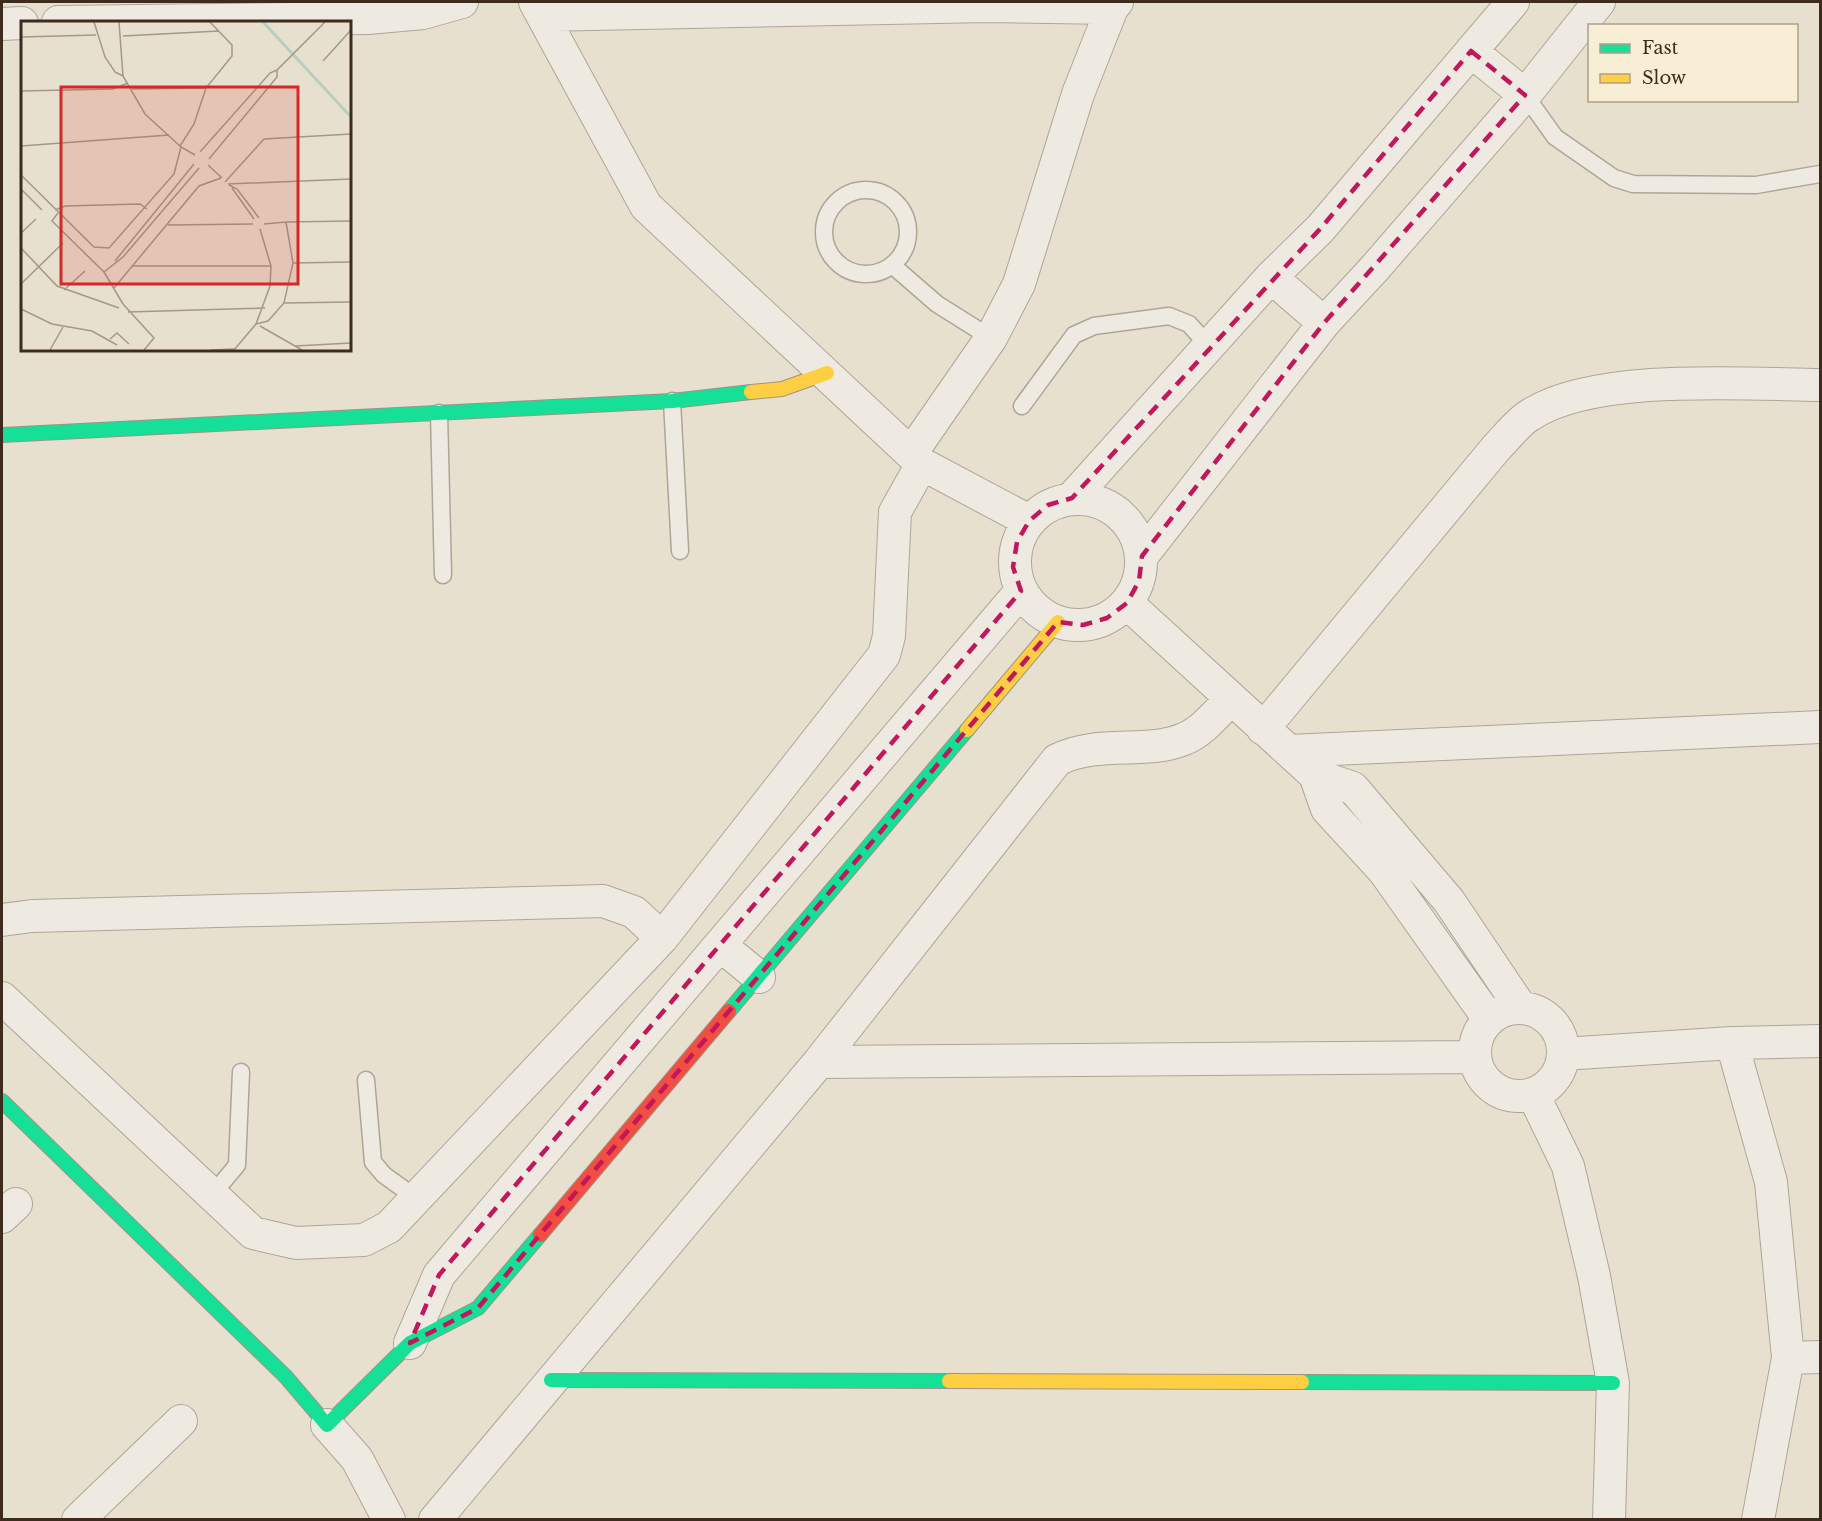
<svg xmlns="http://www.w3.org/2000/svg" width="1822" height="1521" font-family="'Libre Baskerville',serif">
<style>
.lines{fill:none;stroke-linecap:round;stroke-linejoin:round}
.lane-casing{stroke:#ada598;stroke-width:19}
.street-casing{stroke:#ada598;stroke-width:34}
.fast-casing{stroke:#9d9487;stroke-width:16}
.slow-casing{stroke:#9d9487;stroke-width:16}
.jam-casing{stroke:#9d9487;stroke-width:16}
.lane{stroke:#efeae1;stroke-width:16}
.street{stroke:#efeae1;stroke-width:32}
.fast{stroke:#16e098;stroke-width:14}
.slow{stroke:#ffcf43;stroke-width:14}
.jam{stroke:#f24e42;stroke-width:14}
.marked{fill:none;stroke:#c2185b;stroke-width:4.5;stroke-dasharray:12 8;stroke-linejoin:round}
.inset-river{fill:none;stroke:#bacdc1;stroke-width:3}
.inset-road{fill:none;stroke:#a49888;stroke-width:1.5}
.view{fill:#d62828;fill-opacity:0.15;stroke:#d62828;stroke-width:3}
.inset-edge{fill:none;stroke:#3d2c1e;stroke-width:3}
</style>
<rect width="100%" height="100%" fill="#e8e0ce"/>
<g class="lines">
<g class="lane-casing">
<path id="lane" d="M1525,95L1555,137L1614,178L1633,184L1756,185L1820,174
M824 232a42 42 0 1 1 84 0a42 42 0 1 1-84 0Z
M892,265L937,304L991,338
M672,401L680,551
M1022,406L1074,335L1094,326L1169,316L1189,324L1209,346
M439,413L443,575
M366,1080L373,1162L384,1175L416,1198
M212,1195L237,1165L241,1072"/>
</g>
<g class="street-casing">
<path id="street" d="M535,2L646,206L922,464L1029,521
M543,15L988,6L1112,8
M58,22L368,18L423,13L462,2
M2,24L22,23
M1471,51L1525,95
M1271,277L1324,323
M912,452L991,338L1019,284L1078,94L1112,8L1117,2
M1072,498L1271,277L1320,229L1513,2
M1015 562a63 63 0 1 1 126 0a63 63 0 1 1-126 0Z
M1142,556L1324,323L1374,269L1525,95L1599,2
M1127,603L1315,775L1353,788L1449,901L1521,1008
M1263,729L1497,447C1507,437 1518,422 1530,415C1594,373 1744,384 1820,385
M1289,751L1820,727
M1315,775L1327,809L1384,871L1489,1019
M2,920L32,916L603,901L634,912L662,938
M720,945L759,977
M2,998L253,1233L296,1243L364,1240L389,1227L662,938L884,655L889,636L895,512L922,464
M1475 1052a44 44 0 1 1 88 0a44 44 0 1 1-88 0Z
M1732,1043L1820,1041
M1563,1054L1732,1043L1771,1182L1788,1358L1758,1520
M819,1062L1475,1057
M1533,1094L1568,1166L1594,1276L1613,1383L1609,1520
M2,1217L16,1204
M410,1343L439,1275L1021,591
M1788,1358L1820,1357
M327,1425L357,1459L389,1520
M78,1520L181,1421
M435,1520L819,1062L1057,760C1099,739 1146,755 1184,739C1202,732 1217,713 1230,700"/>
</g>
<g class="fast-casing">
<path id="fast" d="M2,435L672,401L751,392
M729,1011L967,730
M2,1101L286,1377L327,1425L410,1343L478,1308L540,1235
M551,1380L949,1381
M1302,1382L1613,1383"/>
</g>
<g class="slow-casing">
<path id="slow" d="M751,392L782,389L827,373
M967,730L1058,622
M949,1381L1302,1382"/>
</g>
<g class="jam-casing">
<path id="jam" d="M540,1235L729,1011"/>
</g>
<use href="#lane" class="lane"/>
<use href="#street" class="street"/>
<use href="#fast" class="fast"/>
<use href="#slow" class="slow"/>
<use href="#jam" class="jam"/>
</g>
<path class="marked" d="M1471,51L1525,95L1324,323L1142,556L1139,581L1127,603L1107,618L1083,625L1058,622L478,1308L410,1343L439,1275L1021,591L1013,567L1017,542L1029,521L1048,505L1072,498L1320,229Z"/>
<g transform="translate(21 21)">
<rect width="330" height="330" fill="#e8e0ce"/>
<path class="inset-river" d="M242,1L330,96"/>
<path class="inset-road" d="M73,1L84,36L94,51L102,55M98,1L102,55L124,93L160,126L174,134M102,15L198,10M0,16L75,14M302,40L330,9M111,68L185,67M0,70L92,68L107,62M0,125L148,114M159,125L173,103L185,67L211,35V24L189,1M179,131L249,52L256,49L304,1M188,138L256,56V49M187,144L201,157M0,154L73,226L88,227L153,153L160,126M204,161L243,118L330,113M207,163L330,158M208,164L216,168L238,197M211,167L233,198M0,168L21,189M34,189L44,185L119,183L126,188M37,192L31,200L83,251L102,236L178,147M265,201L330,200M147,204L232,203M0,212L15,198M0,227L36,265L98,287M94,240L173,143M272,242L330,241M112,245H250M83,251L102,283L133,317L123,329M0,263L42,222M93,267L178,165L200,157M43,269L64,250M263,282L330,281M0,288L31,303L71,310L96,324M107,291L244,287M235,303L247,300L263,282L272,242L265,201L243,203M239,305L281,329M89,318L96,312L108,323M274,325L330,322M29,329L42,306M190,329L213,328M213,329L235,303L249,265L250,245L239,208"/>
<path class="view" d="M40,66H277V263H40Z"/>
<rect width="330" height="330" class="inset-edge"/>
</g>
<rect width="1822" height="1521" fill="none" stroke="#3d2c1e" stroke-width="6"/>
<rect x="1588" y="24" width="210" height="78" fill="#f8edd5" stroke="#ada08c" stroke-width="1.5"/>
<rect x="1600" y="44" width="30" height="9" fill="#16e098" stroke="#ada08c" stroke-width="1.5"/>
<text x="1642" y="54" font-size="18" fill="#3d2c1e">Fast</text>
<rect x="1600" y="74" width="30" height="9" fill="#ffcf43" stroke="#ada08c" stroke-width="1.5"/>
<text x="1642" y="84" font-size="18" fill="#3d2c1e">Slow</text>
</svg>
